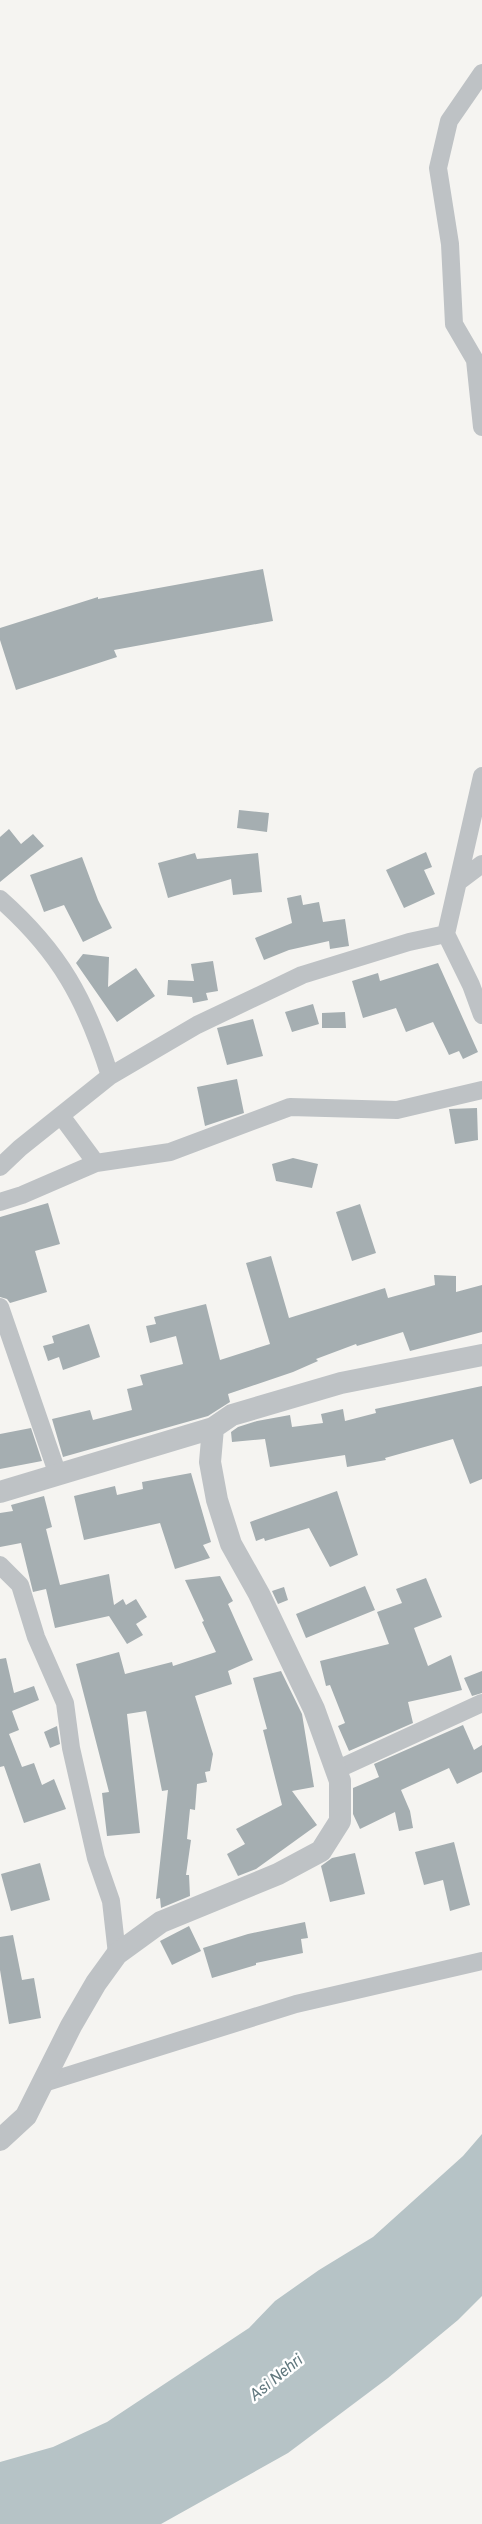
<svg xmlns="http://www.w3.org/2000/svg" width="482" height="2524" font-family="Roboto,sans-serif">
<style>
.water{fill:#b6c3c6}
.building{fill:#a5aeb1}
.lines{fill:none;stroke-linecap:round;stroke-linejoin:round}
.minor{stroke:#bec2c5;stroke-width:18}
.tertiary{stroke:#bec2c5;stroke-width:22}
.labels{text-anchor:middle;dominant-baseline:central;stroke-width:5;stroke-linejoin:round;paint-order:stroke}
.water-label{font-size:16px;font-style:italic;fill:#61787e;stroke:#fff}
</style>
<rect width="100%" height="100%" fill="#f5f4f1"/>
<path class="water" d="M482,2134V2296L458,2320L388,2378L288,2453L161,2524H0V2462L53,2447L107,2422L249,2328L275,2301L319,2270L373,2237L463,2156Z"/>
<path class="building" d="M263,569L273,621L114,650L117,657L16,690L0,640V628L98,597V599Z
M239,810L269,813L267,832L237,828Z
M9,829L21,844L33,834L44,846L0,882V837Z
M426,852L432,867L424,870L435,894L404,908L386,870Z
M195,853L197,859L258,853L262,892L233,895L231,879L168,898L158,863Z
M82,857L98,900L112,928L83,942L64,905L44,912L30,875Z
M301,895L303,905L319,902L323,922L345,919L349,946L330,949L329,941L289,950L264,960L255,938L292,923L287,898Z
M83,954L109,957L108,987L136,968L155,996L117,1022L76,963Z
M213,961L218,991L206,993L208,1000L193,1003L192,997L167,995L168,980L194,981L191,964Z
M438,963L478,1052L463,1059L459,1051L449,1055L433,1022L406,1032L396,1008L363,1018L352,981L378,973L380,981Z
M313,1004L319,1024L292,1032L285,1012Z
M345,1012L346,1028H322V1013Z
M253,1019L263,1056L227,1065L217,1028Z
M237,1079L244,1113L205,1126L197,1087Z
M477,1108L478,1140L455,1144L449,1109Z
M293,1158L318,1164L312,1188L276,1181L272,1164Z
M48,1203L60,1244L35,1251L47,1292L10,1303L7,1299L0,1297V1217Z
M360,1204L376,1253L352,1261L336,1212Z
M271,1256L289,1318L385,1288L388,1298L435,1285L434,1275L456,1276V1292L482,1285V1332L410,1351L403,1332L357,1346L356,1344L316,1359L318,1361L293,1372L228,1394L230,1402L208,1416L63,1457L52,1419L90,1410L93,1420L132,1410L127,1389L143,1385L140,1375L183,1364L176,1336L150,1343L146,1326L156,1324L154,1317L206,1304L220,1360L270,1344L246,1263Z
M89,1324L100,1357L63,1370L59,1357L48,1361L43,1346L54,1343L52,1336Z
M482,1386V1479L470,1484L453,1439L385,1458L386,1460L347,1467L345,1455L270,1467L265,1439L232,1442L231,1432L238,1427L257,1421L290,1415L292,1427L323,1423L321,1414L343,1409L345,1421L376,1413L375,1409Z
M31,1428L42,1461L0,1469V1434Z
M191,1473L211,1542L203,1545L210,1558L175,1569L160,1523L84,1540L74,1496L115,1486L117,1495L143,1489L142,1482Z
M337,1491L358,1555L330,1567L309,1528L265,1541L264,1538L256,1541L250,1522Z
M44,1496L52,1527L46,1529L60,1585L109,1574L114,1605L123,1599L126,1605L136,1599L147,1617L136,1624L143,1635L127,1644L109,1616L55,1628L46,1589L33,1592L21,1543L0,1547V1513L13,1511L11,1505Z
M220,1576L233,1601L228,1604L253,1660L228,1671L232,1684L195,1696L213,1754L210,1771L205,1772L207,1782L197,1784L195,1810L190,1809L187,1839L191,1840L186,1875H189L190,1896L161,1908L160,1898L156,1899L168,1790L162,1791L146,1711L127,1714L140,1833L107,1836L102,1793L109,1792L76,1664L119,1652L125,1674L172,1662L173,1666L216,1652L202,1622L204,1621L185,1580Z
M426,1578L442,1617L414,1628L428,1666L451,1655L462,1690L408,1702L413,1723L349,1751L338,1726L345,1723L330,1685L326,1686L320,1661L389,1644L377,1612L402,1603L396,1589Z
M365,1586L375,1610L306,1638L296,1614Z
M284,1587L288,1600L278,1604L272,1591Z
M6,1658L14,1693L34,1686L39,1700L12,1711L19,1730L9,1734L22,1767L34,1763L42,1785L54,1779L66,1809L24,1823L4,1766L0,1767V1659Z
M281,1671L302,1714L314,1787L292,1791L317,1825L256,1869L238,1876L227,1854L245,1844L236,1829L282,1805L263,1730L267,1729L253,1678Z
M482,1671V1693L472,1696L464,1678Z
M463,1725L474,1750L482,1745V1772L457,1784L449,1768L401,1790L410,1811L413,1828L399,1831L395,1812L360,1829L353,1814V1788L379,1777L374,1764Z
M57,1726L60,1744L50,1748L44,1732Z
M454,1842L470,1905L450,1911L443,1880L424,1885L415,1852Z
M355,1853L365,1894L330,1902L321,1866L332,1858Z
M40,1863L50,1900L11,1911L1,1874Z
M305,1922L308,1938L301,1939L303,1953L256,1963V1965L212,1978L203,1948L248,1934Z
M189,1926L201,1951L172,1965L160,1941Z
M13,1935L22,1980L34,1978L41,2018L9,2024L0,1970V1937Z"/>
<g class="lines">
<path class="minor" d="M482,73L449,121L438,168L450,244L454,324L475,360L482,427
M458,882L482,864
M0,899C60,952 86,1000 110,1076L20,1148L0,1167
M446,934L471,985L482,1015
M110,1076L197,1025L302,975L409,942L446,934L482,776
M62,1117L96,1163
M0,1202L22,1195L96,1163L170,1152L290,1107L397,1110L482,1090
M0,1307L58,1475
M0,1565L20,1585L36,1637L65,1703L71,1748L96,1858L111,1901L117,1954
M336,1770L482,1703
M44,2083L296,2004L482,1961"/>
<path class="tertiary" d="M0,1492L213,1428L232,1415L341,1383L482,1355
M0,2140L26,2116L71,2026L96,1983L117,1954L161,1922L278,1874L321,1851L340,1821V1781L314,1709L259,1594L231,1544L217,1500L210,1462L213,1428"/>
</g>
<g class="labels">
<g class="water-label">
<text transform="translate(276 2377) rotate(-39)">Asi Nehri</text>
</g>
</g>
</svg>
